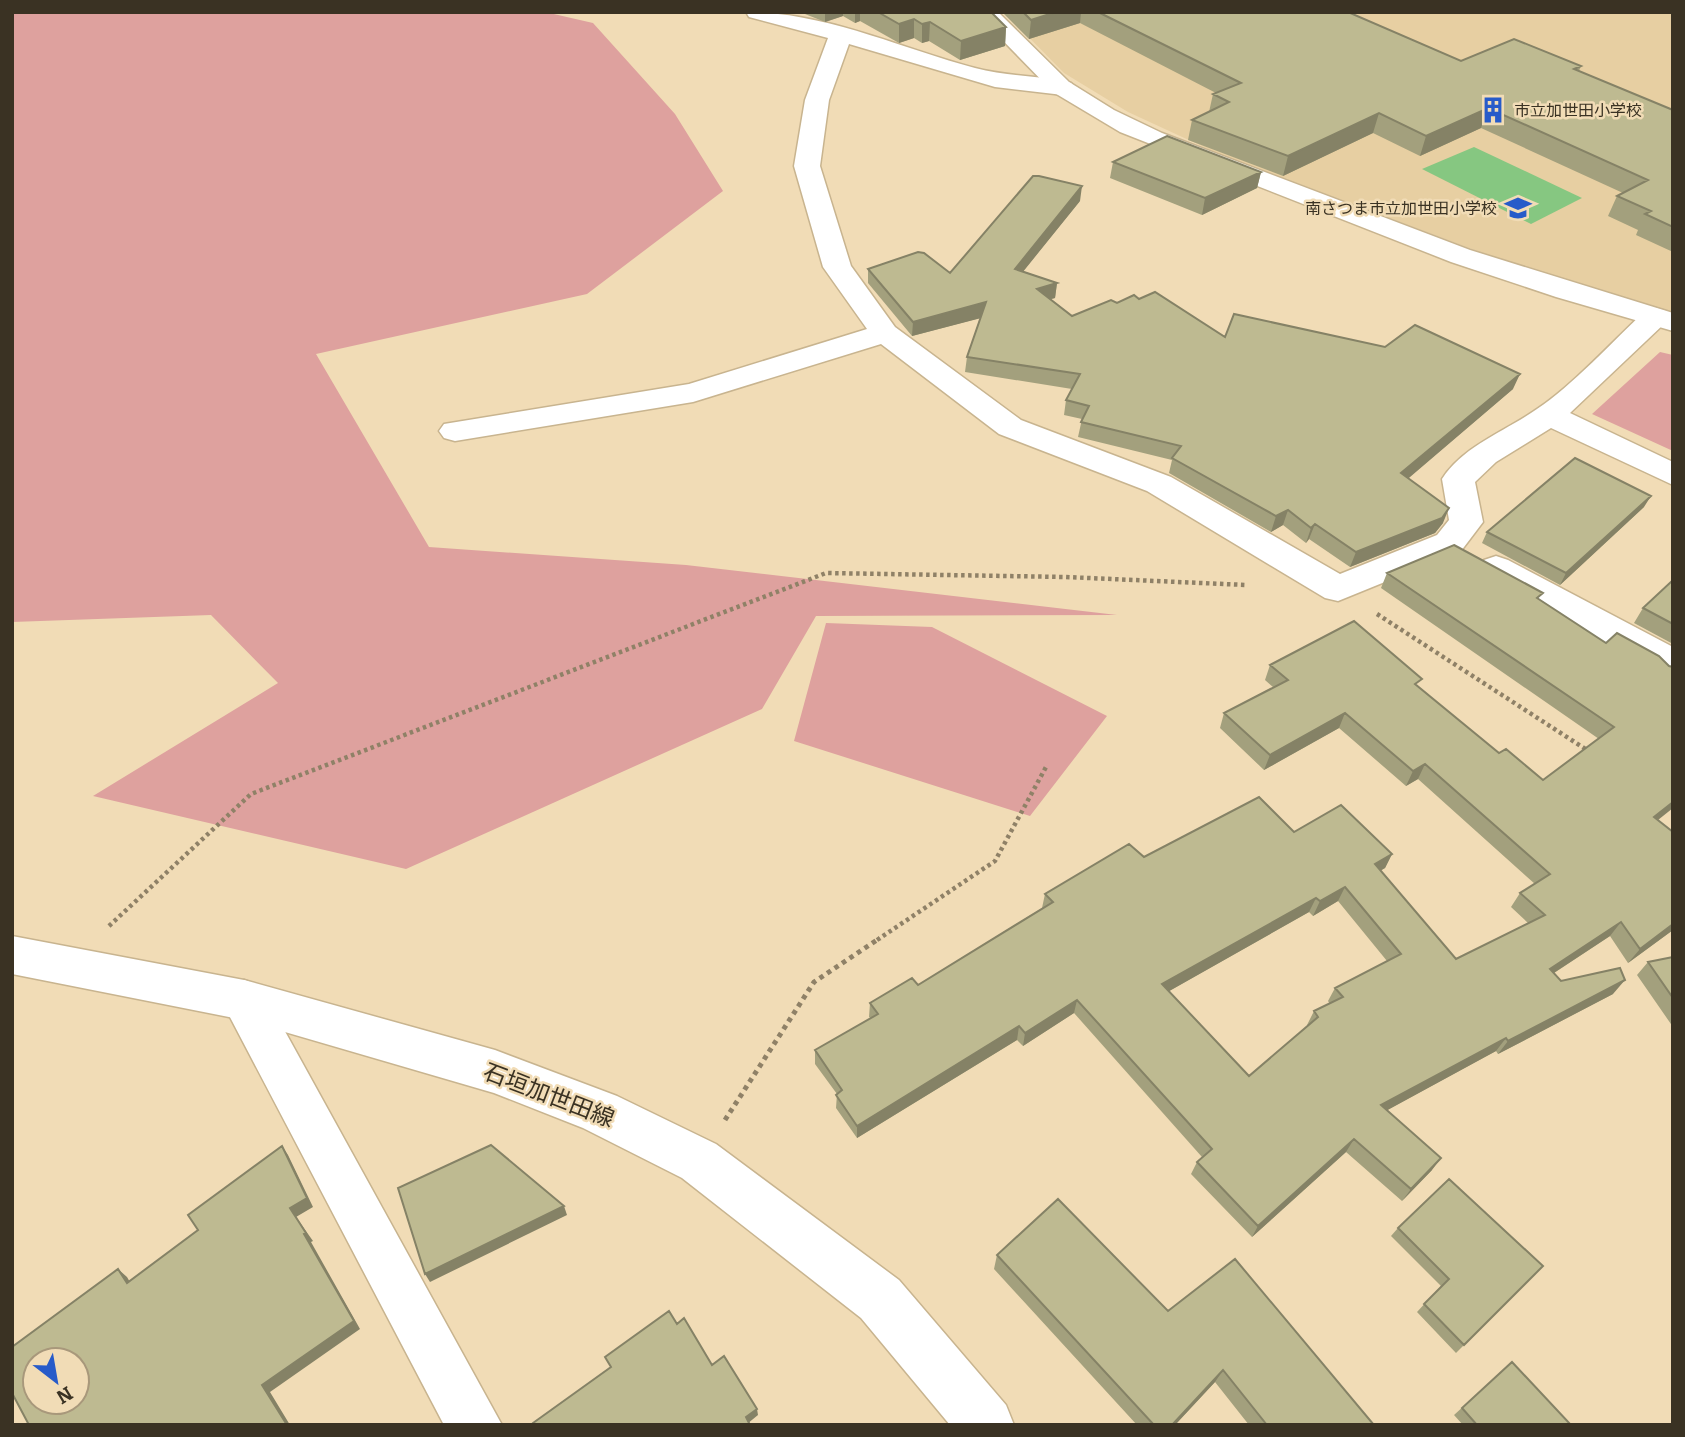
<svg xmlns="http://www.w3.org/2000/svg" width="1685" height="1437" font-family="Bitter,'Noto Sans JP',serif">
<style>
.built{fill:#e7cfa2}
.green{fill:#dea19e}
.water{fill:#86c781}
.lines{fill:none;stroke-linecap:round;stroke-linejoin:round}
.street-casing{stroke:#c8b48f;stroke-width:3}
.secondary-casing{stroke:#c8b48f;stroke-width:3}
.primary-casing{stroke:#c8b48f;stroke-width:3}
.path-far1{stroke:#8f8167;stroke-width:4.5;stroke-dasharray:3.5 3.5;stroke-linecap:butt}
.path{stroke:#8f8167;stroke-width:5;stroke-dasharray:4.5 4.5;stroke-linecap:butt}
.street{fill:#fff;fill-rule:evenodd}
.secondary{fill:#fff;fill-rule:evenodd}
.primary{fill:#fff;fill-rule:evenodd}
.wall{fill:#a3a07d;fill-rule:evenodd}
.shaded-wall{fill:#858266}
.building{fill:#beba91;stroke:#858266;stroke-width:2;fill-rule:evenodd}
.labels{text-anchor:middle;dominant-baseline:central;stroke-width:5;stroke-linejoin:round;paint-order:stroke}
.far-poi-label{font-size:16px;fill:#3a3223;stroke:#f1dcb6;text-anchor:start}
.near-street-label{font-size:23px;fill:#3a3223;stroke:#f1dcb6}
</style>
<rect width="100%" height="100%" fill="#f1dcb6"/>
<path class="built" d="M1004,12H1673V312L1509,263L1219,154L1128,112L1064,73Z"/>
<path class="green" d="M12,12H545L593,23L675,114L723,191L587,294L316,354L429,547L686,565L1117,615L816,616L762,709L406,869L93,796L278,683L211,615L12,622Z
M1660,352L1673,355V451L1592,414Z
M826,623L932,627L1107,716L1030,816L794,741Z"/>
<path class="water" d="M1474,147L1582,198L1531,224L1422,169Z"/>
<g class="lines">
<g class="street-casing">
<path id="street" d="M746,12C825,12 900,48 975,68C1007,77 1040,75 1071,83L1075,88L1071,93L1063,95L995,87L849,44L829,100L820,166L851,266L895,327L1021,420L1171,477L1340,574L1437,535L1449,520L1442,479C1463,446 1506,431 1537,409C1572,386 1613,341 1645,311L1655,308L1665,311L1669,317L1665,323L1570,413L1673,462V485L1551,428L1496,462L1475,482L1483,522L1461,551L1338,601L1325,598L1147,491L999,434L881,344L693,402L455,441L444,438L439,431L444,424L689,384L867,329L823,267L794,166L805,100L828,38L749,17Z
M1496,556L1508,560L1673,647V683L1660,679L1651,669L1484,576L1479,568L1484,560Z
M244,980L260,986L502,1425H444L221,1000L228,986Z"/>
</g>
<g class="secondary-casing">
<path id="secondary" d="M975,12H998L1069,82L1114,110L1162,133L1470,250L1673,313V331L1556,297L1451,262L1120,132L1053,92Z"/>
</g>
<g class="primary-casing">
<path id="primary" d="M12,936L244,980L495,1050L617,1096L716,1144L899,1280L1006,1405L1014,1425H950L861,1318L682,1178L583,1128L494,1093L244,1020L12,974Z"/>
</g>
<path class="path-far1" d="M1377,614L1590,752
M109,926L251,794L826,573L1066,577L1246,585
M877,940L995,861L1046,767"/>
<path class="path" d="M725,1120L814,982L880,938"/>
<use href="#street" class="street"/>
<use href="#secondary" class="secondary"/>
<use href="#primary" class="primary"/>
</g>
<path class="wall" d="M800,12H991L1006,27L1005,46L960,60L929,41L922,43L914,38L899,43L860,21L855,23L843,16L825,22Z
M1002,12H1348L1461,61L1581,66L1579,71L1673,110V252L1636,235L1638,230L1608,216L1617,196L1623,193L1481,128L1420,156L1373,133L1283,176L1188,140L1192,120L1209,112L1213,94L1216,93L1080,23L1029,39Z
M1113,162L1261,172L1257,188L1202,215L1110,178Z
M1080,201L1023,271L1057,283L1055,298L1051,299L1072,316L1117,303L1139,299L1225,337L1513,389L1408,478L1443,523L1435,533L1350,567L1309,539L1306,543L1283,525L1271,532L1169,473L1172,460L1078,437L1082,419L1064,415L1066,400L1072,389L965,372L967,357L980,318L912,336L868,283V269L950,273Z
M1644,507L1560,585L1482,543L1487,532Z
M1387,573L1539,600L1606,643L1657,820L1673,832V930L1628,963L1610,936L1554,973L1561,981L1613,994L1498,1054L1496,1051L1387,1110L1432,1170L1402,1201L1346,1152L1252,1237L1191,1174L1197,1162L1202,1157L1074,1013L1023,1046L1017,1040L857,1138L836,1108L837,1094L815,1064V1050L871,1018L869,1017L870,1003L918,985L1042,908L1045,894L1144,857L1294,832L1392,854L1385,868L1380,871L1456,959L1528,923L1511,907L1520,893L1535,884L1418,779L1406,786L1339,728L1264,770L1220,728L1224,713L1273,687L1265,680L1270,665L1419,687L1499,753L1543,780L1599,739L1381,588ZM1338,901L1387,961L1335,988L1328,1001L1330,1004L1314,1011L1307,1025L1308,1026L1249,1076L1169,991L1309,912L1313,916Z
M1673,580V644L1634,623L1643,608Z
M1673,957V1027L1637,975L1648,962Z
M1398,1228L1543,1266L1456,1353L1417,1312L1441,1286L1391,1236Z
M997,1255L1168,1311L1374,1425H1249L1215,1382L1175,1425H1137L994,1269Z
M1512,1362L1571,1425H1463L1454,1415Z"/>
<path class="shaded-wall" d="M825,12H843V16L825,22Z
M855,12H860V21L855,23Z
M1056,12H1081L1080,23L1029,39L1031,20Z
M914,19V38L899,43V24Z
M930,22L929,41L922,43V24Z
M1006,27L1005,46L960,60L961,41Z
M1488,108L1481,128L1420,156L1426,136Z
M1379,113L1373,133L1283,176L1288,156Z
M1261,172L1257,188L1202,215L1205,198Z
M1082,186L1080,201L1014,283L1015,269Z
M1057,283L1055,298L1035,303L1037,289Z
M986,302L985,317L912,336L913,322Z
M1520,374L1513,389L1396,489L1401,473Z
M1651,496L1644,507L1560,585L1566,573Z
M1449,508L1443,523L1435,533L1350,567L1356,552Z
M1288,510L1283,525L1271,532L1276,516Z
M1315,524L1309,539L1306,543L1311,528Z
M1345,713L1339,728L1264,770L1270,755Z
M1425,764L1418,779L1406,786L1413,771Z
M1673,802V808L1643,832L1654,817Z
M1392,854L1385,868L1367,878L1375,864Z
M1345,887L1338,901L1313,916L1320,901Z
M1316,898L1309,912L1157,998L1162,984Z
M1621,922L1610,936L1540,982L1550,969Z
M1673,924V930L1628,963L1640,949Z
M1625,980L1613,994L1498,1054L1508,1041Z
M1077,1000L1074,1013L1023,1046L1025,1033Z
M1019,1026L1017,1040L857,1138V1126Z
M1506,1038L1496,1051L1373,1118L1381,1105Z
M1354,1139L1346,1152L1252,1237L1258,1226Z
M282,1146L288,1155L313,1207L296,1217L313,1241L311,1242L360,1329L270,1392L290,1425H287L262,1385L304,1234L290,1208Z
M1441,1158L1432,1170L1402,1201L1411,1189Z
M564,1206L567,1215L430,1282L425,1274Z
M118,1269L127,1277L135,1291L127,1283Z
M1223,1370L1215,1382L1175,1425H1172Z
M757,1409L758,1415L747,1424L746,1417Z"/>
<path class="building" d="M878,12H991L1006,27L961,41L930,22L922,24L914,19L899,24Z
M1023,12H1056L1031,20Z
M1098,12H1348L1461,61L1514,39L1581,66L1574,69L1673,110V227L1645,214L1651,211L1617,196L1648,180L1488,108L1426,136L1379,113L1288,156L1192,120L1229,102L1213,94L1241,83Z
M1167,136L1261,172L1205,198L1113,162Z
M1033,176H1039L1082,186L1015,269L1057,283L1037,289L1072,316L1111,300L1117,303L1134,295L1139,299L1155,292L1225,337L1234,314L1385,347L1415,325L1520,374L1401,473L1449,508L1442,518L1356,552L1315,524L1311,528L1288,510L1276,516L1172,458L1181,446L1081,422L1089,406L1066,400L1080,374L967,357L986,302L913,322L868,269L918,252L924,253L950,273Z
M1575,458L1651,496L1566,573L1487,532Z
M1454,545L1543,593L1537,598L1606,643L1617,633L1659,656L1669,666L1673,667V802L1654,817L1673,832V924L1640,949L1621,922L1550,969L1561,981L1620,968L1625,980L1508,1041L1506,1038L1381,1105L1441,1158L1411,1189L1354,1139L1258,1226L1197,1162L1212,1149L1077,1000L1025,1033L1019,1026L857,1126L836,1095L842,1090L815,1050L878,1014L870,1003L912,978L918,985L1053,902L1045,894L1129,844L1144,857L1259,797L1294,832L1341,805L1392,854L1375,864L1456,959L1545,915L1520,893L1550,874L1425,764L1413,771L1345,713L1270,755L1224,713L1288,680L1270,665L1354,621L1422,679L1415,684L1499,753L1506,749L1543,780L1614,727L1387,573ZM1345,887L1401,954L1335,988L1343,997L1314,1011L1318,1017L1249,1076L1162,984L1316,898L1320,901Z
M1673,580V624L1643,608Z
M1673,957V998L1648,962Z
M491,1145L564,1206L425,1274L398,1188Z
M282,1146L307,1198L290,1208L306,1233L304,1234L354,1321L262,1385L287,1425H29L12,1393V1347L118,1269L127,1283L198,1230L188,1215ZM35,1360H77V1402H35Z
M1449,1179L1543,1266L1464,1345L1424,1304L1449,1279L1398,1228Z
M1058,1199L1168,1311L1235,1259L1374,1425H1267L1223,1370L1172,1425H1154L997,1255Z
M669,1311L677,1324L684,1318L712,1365L724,1356L757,1409L746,1417L750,1425H534L533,1423L611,1367L605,1357Z
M1512,1362L1571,1425H1477L1462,1408Z"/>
<defs>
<g id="building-bare" transform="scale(2.1)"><path d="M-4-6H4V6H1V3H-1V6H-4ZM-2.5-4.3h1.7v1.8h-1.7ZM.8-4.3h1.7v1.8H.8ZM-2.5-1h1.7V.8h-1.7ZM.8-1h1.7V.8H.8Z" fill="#275bc9" stroke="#f1dcb6" stroke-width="2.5" paint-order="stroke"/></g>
<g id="school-bare" transform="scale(2.1)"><path d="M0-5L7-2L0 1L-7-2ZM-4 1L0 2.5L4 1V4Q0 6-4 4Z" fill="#275bc9" stroke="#f1dcb6" stroke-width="2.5" paint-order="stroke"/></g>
</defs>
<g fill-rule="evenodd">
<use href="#building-bare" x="1493" y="110"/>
<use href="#school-bare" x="1518" y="208"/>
</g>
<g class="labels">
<g class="far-poi-label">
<text x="1514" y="110">市立加世田小学校</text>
<text x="1497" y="208" text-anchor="end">南さつま市立加世田小学校</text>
</g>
<g class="near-street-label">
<text transform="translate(549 1095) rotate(21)">石垣加世田線</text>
</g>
</g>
<rect width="1685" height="1437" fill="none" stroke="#3a3223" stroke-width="28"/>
<g transform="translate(56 1381) rotate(149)"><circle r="33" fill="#f1dcb6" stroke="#a8987b" stroke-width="2"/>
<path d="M0-5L12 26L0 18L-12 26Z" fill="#275bc9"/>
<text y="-10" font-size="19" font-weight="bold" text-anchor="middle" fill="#3a3223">N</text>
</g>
</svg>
